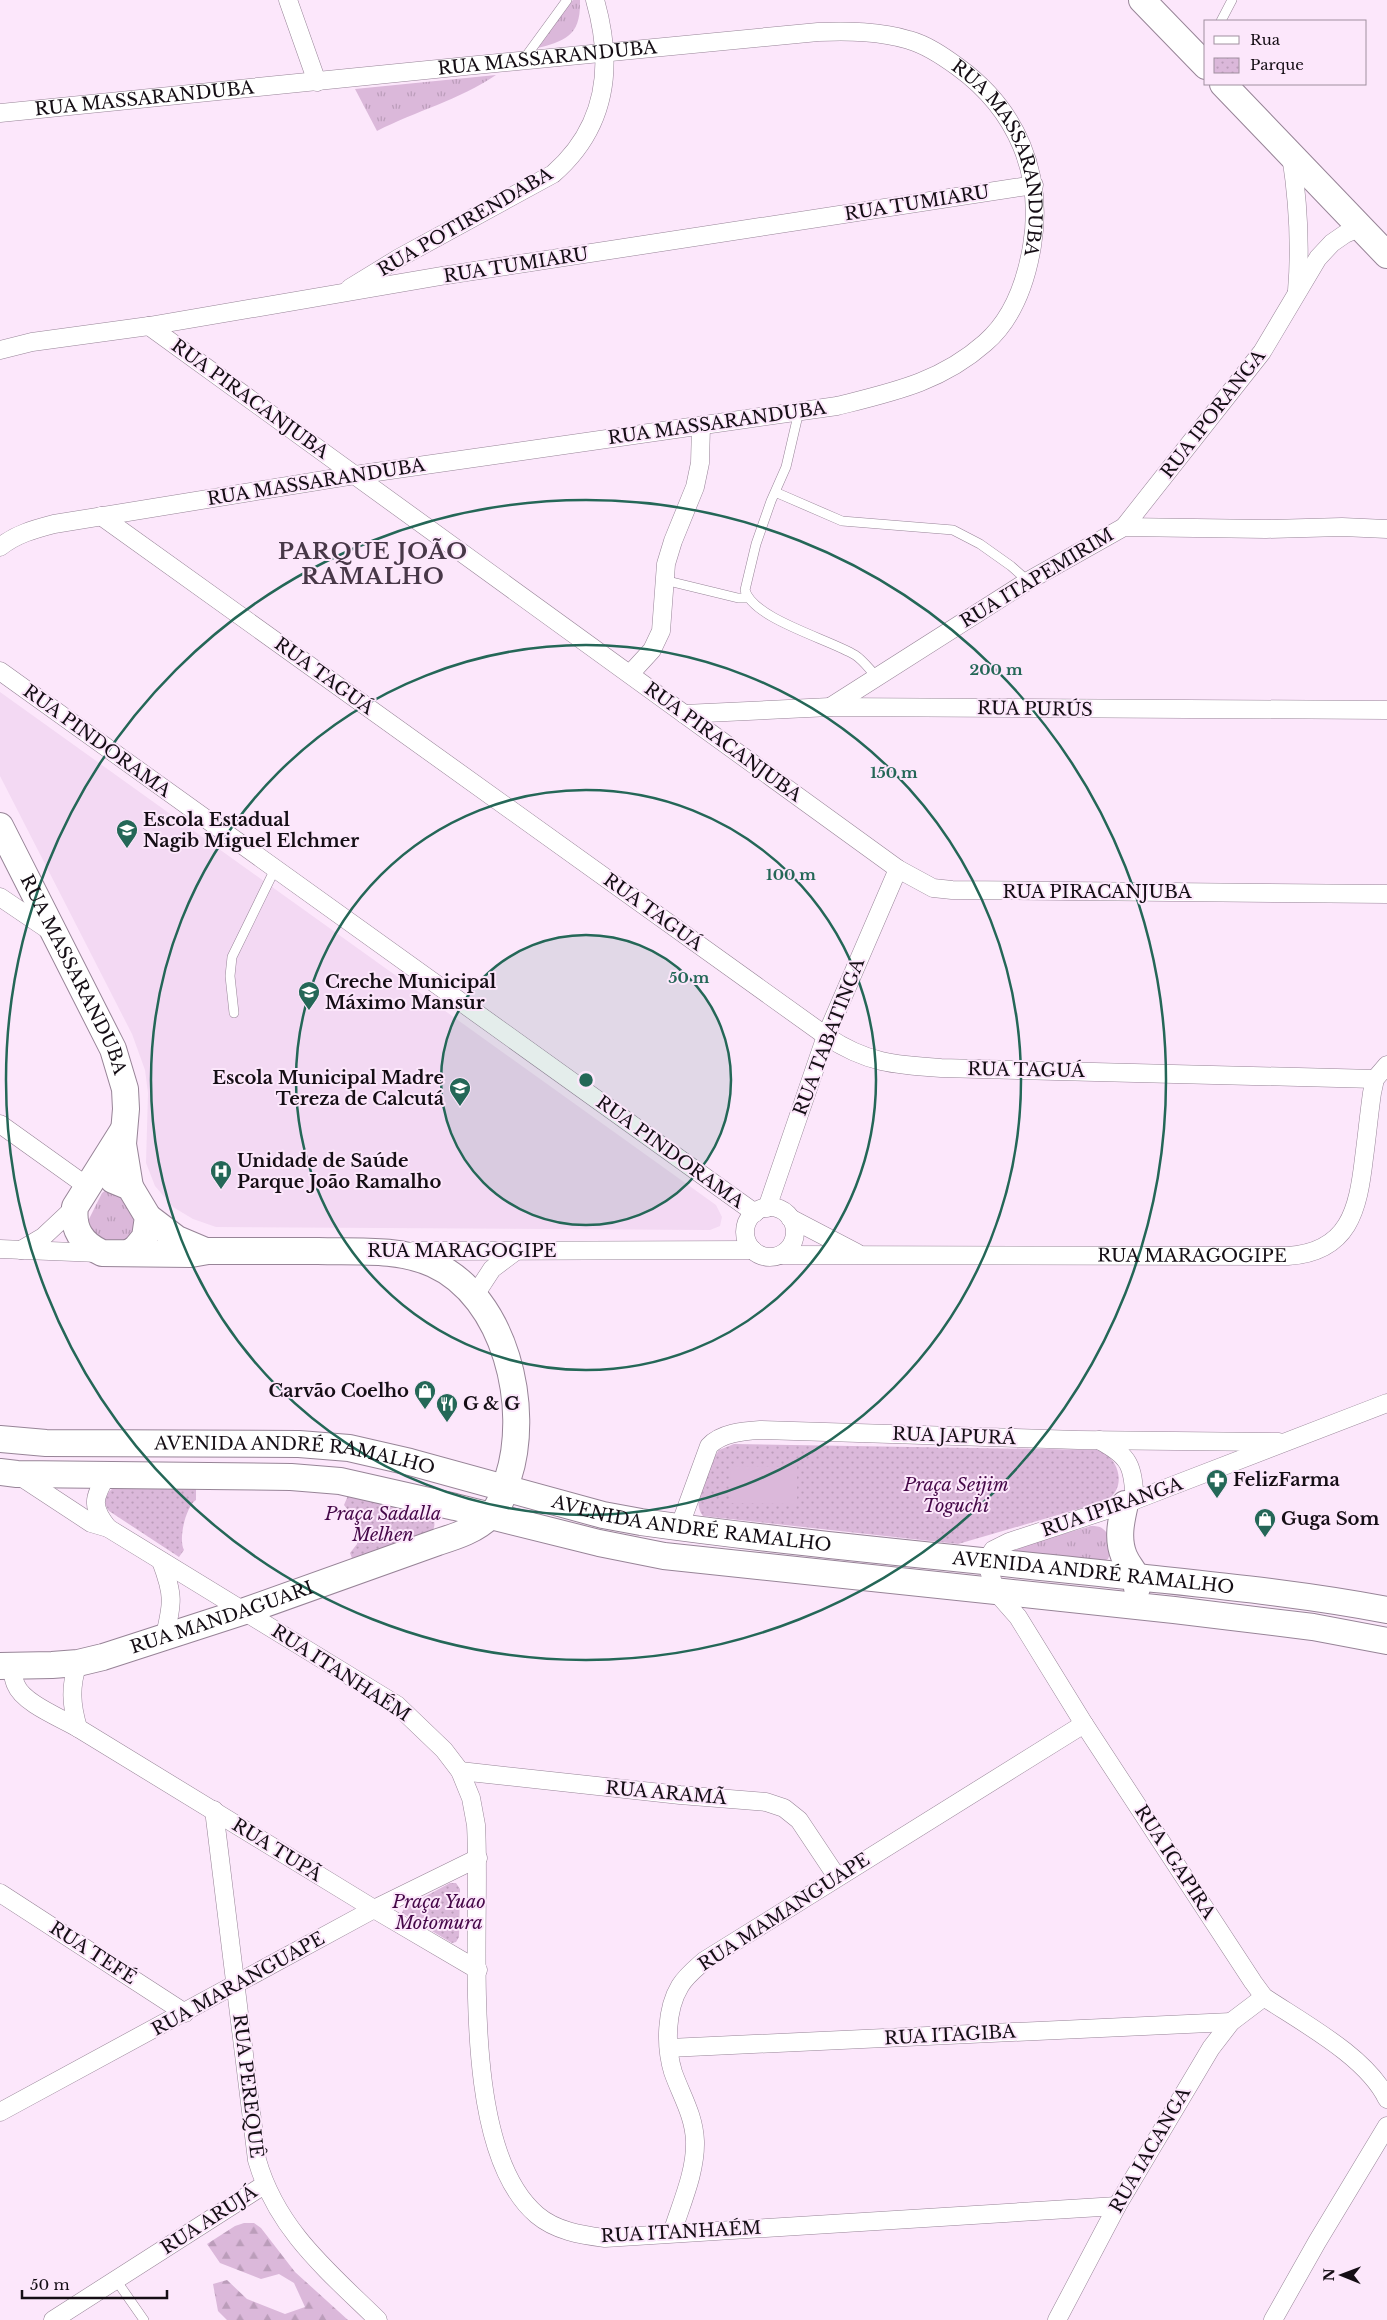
<svg xmlns="http://www.w3.org/2000/svg" width="1387" height="2320" font-family="'Libre Baskerville',serif">
<style>
.built{fill:#f3d9f3}
.grass{fill:url(#grass-tufts)}
.forest{fill:url(#forest-firs)}
.park{fill:url(#park-dots)}
.garden{fill:#dbb8da}
.lines{fill:none;stroke-linecap:round;stroke-linejoin:round}
.lane-casing{stroke:#978497;stroke-width:10}
.street-casing{stroke:#978497;stroke-width:19}
.secondary-casing{stroke:#978497;stroke-width:28}
.lane{stroke:#fff;stroke-width:9}
.street{stroke:#fff;stroke-width:18}
.secondary{stroke:#fff;stroke-width:26}
.ring{fill:none;stroke:#246757;stroke-width:2.5}
.labels{text-anchor:middle;dominant-baseline:central;stroke-width:4;stroke-linejoin:round;paint-order:stroke}
.street-label{font-size:18px;fill:#150e15;stroke:#fce7fb}
.poi-label{font-size:18px;font-weight:bold;fill:#150e15;stroke:#fce7fb;text-anchor:start}
.park-label{font-size:18px;font-style:italic;fill:#450848;stroke:#fce7fb}
.district-label{font-size:22px;font-weight:bold;letter-spacing:1px;fill:#483848;stroke:#fce7fb}
.centre{fill:#246757;stroke:#fce7fb;stroke-width:2.5}
.ring-label{font-size:15px;text-anchor:middle;font-weight:bold;fill:#246757;stroke:#fce7fb;stroke-width:4;stroke-linejoin:round;paint-order:stroke}
</style>
<defs>
<pattern id="grass-tufts" width="24" height="20" patternUnits="userSpaceOnUse" patternTransform="scale(1.25)"><rect width="24" height="20" fill="#dbb8da"/><path d="M3 7l-1-3M5 7V3M7 7l1-3M15 17l-1-3M17 17v-4M19 17l1-3" fill="none" stroke="#bb9dba"/></pattern>
<pattern id="forest-firs" width="22" height="20" patternUnits="userSpaceOnUse" patternTransform="scale(1.25)"><rect width="22" height="20" fill="#dbb8da"/><path d="M5 1l3.5 6h-7zM16 11l3.5 6h-7z" fill="#bb9dba"/></pattern>
<pattern id="park-dots" width="8" height="8" patternUnits="userSpaceOnUse" patternTransform="scale(1.25)"><rect width="8" height="8" fill="#dbb8da"/><path d="M2 2h.1M6 6h.1" fill="none" stroke="#bb9dba" stroke-width="1.8" stroke-linecap="round"/></pattern>
</defs>
<rect width="100%" height="100%" fill="#fce7fb"/>
<path class="built" d="M0,692L716,1205L722,1217L720,1226L710,1230L216,1227L193,1219L173,1207L155,1186L146,1163L148,1093L145,1070L132,1034L0,776Z"/>
<path class="grass" d="M573,0H580C581,36 566,41 534,49Z
M496,75C459,100 416,111 377,131L355,89Z
M106,1190L117,1192L137,1225L129,1241L102,1240L96,1237L88,1221L102,1193Z
M1091,1526C1095,1526 1100,1526 1103,1529C1111,1534 1112,1552 1108,1559L1102,1562L1014,1552L1021,1546Z"/>
<path class="forest" d="M244,2223H254L261,2228L295,2272L348,2320H227L218,2311L213,2284L227,2280L247,2299L285,2314L305,2307L294,2283L279,2274L261,2279L220,2263L207,2244L235,2226Z"/>
<path class="park" d="M734,1444L1100,1450C1120,1460 1127,1488 1106,1501L958,1544L703,1516C690,1501 709,1472 715,1456L719,1450Z
M115,1487H196V1500C186,1506 178,1539 184,1550L179,1557L109,1511C102,1502 105,1493 115,1487Z
M349,1493L430,1513C434,1518 436,1524 433,1530L353,1561L350,1553L357,1544L358,1523L344,1505Z
M450,1883H456L460,1889L459,1937L456,1942L452,1943L402,1913L404,1908Z"/>
<path class="garden" d="M731,1466L797,1467V1504L730,1503Z"/>
<g class="lines">
<g class="lane-casing">
<path id="lane" d="M1221,21L1232,0
M524,59L567,0
M799,411L786,467L771,501L756,544L745,590C753,619 829,639 855,655C863,660 870,670 877,677
M775,492L842,521L953,530L980,544L1011,566L1028,581
M664,580L738,598H747
M234,1013L230,976L232,957L275,869
M116,2280L144,2320"/>
</g>
<g class="street-casing">
<g id="street">
<path d="M288,0L317,82"/>
<path id="s1" d="M0,113C273,86 545,57 818,32C848,31 880,31 909,40C927,45 943,56 958,67C1017,110 1044,174 1032,246C1026,282 1014,318 985,343C941,382 893,392 837,406L355,475L54,524C35,529 16,534 0,547"/>
<path d="M1291,155C1298,200 1301,244 1297,291"/>
<path d="M350,288L399,258L553,174C607,127 614,66 595,0"/>
<path d="M149,326L898,869L933,888L952,890L1387,894"/>
<path d="M0,350L32,342L149,326L441,276L1034,185"/>
<path d="M101,516L826,1036C866,1063 895,1065 941,1068L1375,1079"/>
<path d="M1124,527L1262,352L1318,258L1332,243L1345,234L1361,227"/>
<path d="M0,671L755,1213"/>
<path d="M630,674L652,650L661,631L666,564L673,541L695,487L700,463L701,426"/>
<path d="M830,707L1028,581L1124,527L1266,529L1342,527L1387,529"/>
<path d="M684,714L830,707L1387,710"/>
<path d="M0,897L53,933"/>
<path d="M0,1124L88,1187"/>
<circle cx="770" cy="1232" r="25"/>
<path d="M767,1208L826,1036L898,869"/>
<path d="M790,1218L857,1253"/>
<path d="M0,1249L99,1253"/>
<path d="M21,1250L43,1237L75,1207"/>
<path d="M413,1251L753,1250"/>
<path id="s2" d="M781,1255L1288,1256C1349,1252 1358,1210 1364,1158C1367,1136 1369,1114 1372,1093L1375,1079L1387,1065"/>
<path d="M475,1295L492,1269L516,1251"/>
<path d="M1387,1403L1125,1504L1009,1542L993,1550L986,1561L996,1592L1018,1617L1084,1724L1253,1982L1264,1997C1303,2023 1367,2057 1387,2099"/>
<path d="M1099,1440C1131,1457 1132,1465 1135,1500"/>
<path d="M18,1475L91,1523L108,1528L397,1705L444,1750L460,1771L471,1798L476,1825C482,1926 456,2146 537,2215C556,2231 581,2235 605,2238L1117,2206"/>
<path d="M107,1475C93,1498 91,1507 108,1528"/>
<path d="M679,1528L709,1446C721,1433 743,1431 760,1430L1078,1440L1279,1442"/>
<path d="M161,1561C174,1595 173,1603 164,1639"/>
<path d="M11,1666C13,1672 13,1679 16,1685C23,1703 61,1718 78,1728L374,1909L478,1970"/>
<path d="M78,1728C71,1704 70,1686 78,1663"/>
<path d="M460,1771L680,1795L766,1802L784,1808L799,1820L837,1877"/>
<path d="M214,1810L257,2160C277,2230 328,2271 378,2320"/>
<path d="M0,1893L185,2013"/>
<path d="M669,2048L1231,2022"/>
<path d="M0,2112L374,1909L478,1858"/>
<path d="M672,2233C681,2204 696,2172 695,2141C694,2115 681,2095 673,2072C665,2046 666,2009 680,1986C686,1976 695,1969 704,1961L1084,1724"/>
<path d="M53,2320L264,2185"/>
<path d="M1057,2320L1117,2206L1211,2048L1231,2022L1264,1997"/>
<path d="M1273,2320L1317,2242L1387,2126"/>
</g>
</g>
<g class="secondary-casing">
<g id="secondary">
<path d="M1142,0L1206,66"/>
<path d="M1223,84L1387,255"/>
<path id="s3" d="M0,826L113,1049L125,1089L126,1109L123,1144L130,1187"/>
<path d="M113,1180L130,1187L148,1217L145,1237L136,1248L129,1253"/>
<path d="M148,1217L177,1239L203,1250"/>
<path id="s4" d="M0,1439L46,1443L299,1444L349,1448L410,1462L603,1515L641,1522C806,1545 971,1559 1136,1577C1220,1586 1304,1594 1387,1610"/>
<path d="M0,1472L17,1474L291,1477L340,1481L455,1507L599,1543L664,1556L1174,1610L1313,1627L1387,1641"/>
<path d="M1125,1504C1121,1521 1117,1539 1124,1556C1130,1570 1138,1572 1137,1588"/>
<path id="s5" d="M0,1666L52,1665L78,1663L103,1657L245,1611L438,1542C457,1536 476,1530 491,1515C501,1505 504,1492 508,1478C531,1408 506,1297 433,1264C398,1248 356,1252 318,1251C281,1251 245,1251 208,1251L191,1254L102,1253C82,1244 72,1229 75,1207L124,1129"/>
</g>
</g>
<use href="#lane" class="lane"/>
<use href="#street" class="street"/>
<use href="#secondary" class="secondary"/>
</g>
<circle cx="586" cy="1080" r="145" fill="#246757" fill-opacity=".12"/>
<g class="ring">
<circle cx="586" cy="1080" r="145"/>
<circle cx="586" cy="1080" r="290"/>
<circle cx="586" cy="1080" r="435"/>
<circle cx="586" cy="1080" r="580"/>
</g>
<defs>
<g id="school-pin" transform="scale(1.125)"><path d="M0 17L-7.5 6A9.5 9.5 0 1 1 7.5 6Z" fill="#246757" stroke="#fce7fb"/><path d="M0-5L7-2L0 1L-7-2ZM-4 1L0 2.5L4 1V4Q0 6-4 4Z" fill="#fff"/></g>
<g id="hospital-pin" transform="scale(1.125)"><path d="M0 17L-7.5 6A9.5 9.5 0 1 1 7.5 6Z" fill="#246757" stroke="#fce7fb"/><path d="M-5-5h3v3.5h4V-5h3V5h-3V1.5h-4V5h-3Z" fill="#fff"/></g>
<g id="shop-pin" transform="scale(1.125)"><path d="M0 17L-7.5 6A9.5 9.5 0 1 1 7.5 6Z" fill="#246757" stroke="#fce7fb"/><path d="M-5-2.5h2.3a2.7 3.5 0 0 1 5.4 0H5L5.5 6h-11ZM-1.5-2.5h3a1.5 2.3 0 0 0-3 0Z" fill="#fff"/></g>
<g id="restaurant-pin" transform="scale(1.125)"><path d="M0 17L-7.5 6A9.5 9.5 0 1 1 7.5 6Z" fill="#246757" stroke="#fce7fb"/><path d="M-5-6h1v4h1v-4h1v4h1v-4h1v5L-1.5 .5V6h-2V.5L-5-1ZM5-6V6H3V1.5H1.5Q1.5-4 5-6Z" fill="#fff"/></g>
<g id="pharmacy-pin" transform="scale(1.125)"><path d="M0 17L-7.5 6A9.5 9.5 0 1 1 7.5 6Z" fill="#246757" stroke="#fce7fb"/><path d="M-2-6h4v4h4v4h-4v4h-4v-4h-4v-4h4Z" fill="#fff"/></g>
</defs>
<g fill-rule="evenodd">
<use href="#school-pin" x="127" y="830"/>
<use href="#school-pin" x="309" y="992"/>
<use href="#school-pin" x="460" y="1088"/>
<use href="#hospital-pin" x="221" y="1171"/>
<use href="#shop-pin" x="425" y="1391"/>
<use href="#restaurant-pin" x="447" y="1404"/>
<use href="#pharmacy-pin" x="1217" y="1480"/>
<use href="#shop-pin" x="1265" y="1519"/>
</g>
<g class="labels">
<g class="street-label">
<text stroke="none"><textPath href="#s1" startOffset="550">RUA MASSARANDUBA</textPath></text>
<text stroke="none"><textPath href="#s1" startOffset="145">RUA MASSARANDUBA</textPath></text>
<text stroke="none"><textPath href="#s1" startOffset="1075">RUA MASSARANDUBA</textPath></text>
<text transform="translate(917 203) rotate(-9)">RUA TUMIARU</text>
<text transform="translate(465 222) rotate(-30)">RUA POTIRENDABA</text>
<text transform="translate(516 265) rotate(-9)">RUA TUMIARU</text>
<text transform="translate(250 399) rotate(36)">RUA PIRACANJUBA</text>
<text transform="translate(1213 414) rotate(-52)">RUA IPORANGA</text>
<text transform="translate(717 423) rotate(-8)">RUA MASSARANDUBA</text>
<text transform="translate(316 482) rotate(-9)">RUA MASSARANDUBA</text>
<text transform="translate(1037 578) rotate(-31)">RUA ITAPEMIRIM</text>
<text transform="translate(324 676) rotate(36)">RUA TAGUÁ</text>
<text transform="translate(1035 709) rotate(1)">RUA PURÚS</text>
<text transform="translate(97 741) rotate(36)">RUA PINDORAMA</text>
<text transform="translate(723 742) rotate(36)">RUA PIRACANJUBA</text>
<text x="1097" y="892">RUA PIRACANJUBA</text>
<text transform="translate(653 912) rotate(36)">RUA TAGUÁ</text>
<text stroke="none"><textPath href="#s3" startOffset="166">RUA MASSARANDUBA</textPath></text>
<text transform="translate(829 1037) rotate(-69)">RUA TABATINGA</text>
<text transform="translate(1026 1070) rotate(1)">RUA TAGUÁ</text>
<text transform="translate(670 1152) rotate(36)">RUA PINDORAMA</text>
<text x="462" y="1251">RUA MARAGOGIPE</text>
<text stroke="none"><textPath href="#s2" startOffset="411">RUA MARAGOGIPE</textPath></text>
<text transform="translate(954 1436) rotate(2)">RUA JAPURÁ</text>
<text stroke="none"><textPath href="#s4" startOffset="296">AVENIDA ANDRÉ RAMALHO</textPath></text>
<text transform="translate(1112 1507) rotate(-19)">RUA IPIRANGA</text>
<text stroke="none"><textPath href="#s4" startOffset="701">AVENIDA ANDRÉ RAMALHO</textPath></text>
<text stroke="none"><textPath href="#s4" startOffset="1106">AVENIDA ANDRÉ RAMALHO</textPath></text>
<text stroke="none"><textPath href="#s5" startOffset="229">RUA MANDAGUARI</textPath></text>
<text transform="translate(341 1673) rotate(33)">RUA ITANHAÉM</text>
<text transform="translate(666 1793) rotate(5)">RUA ARAMÃ</text>
<text transform="translate(277 1850) rotate(32)">RUA TUPÃ</text>
<text transform="translate(1175 1862) rotate(57)">RUA IGAPIRA</text>
<text transform="translate(784 1912) rotate(-33)">RUA MAMANGUAPE</text>
<text transform="translate(93 1953) rotate(33)">RUA TEFÉ</text>
<text transform="translate(238 1984) rotate(-29)">RUA MARANGUAPE</text>
<text transform="translate(950 2035) rotate(-3)">RUA ITAGIBA</text>
<text transform="translate(248 2086) rotate(83)">RUA PEREQUÊ</text>
<text transform="translate(1150 2150) rotate(-60)">RUA IACANGA</text>
<text transform="translate(209 2220) rotate(-33)">RUA ARUJÁ</text>
<text transform="translate(681 2232) rotate(-3)">RUA ITANHAÉM</text>
</g>
<g class="poi-label">
<text x="143" y="820">Escola Estadual<tspan x="143" dy="21">Nagib Miguel Elchmer</tspan></text>
<text x="325" y="982">Creche Municipal<tspan x="325" dy="21">Máximo Mansur</tspan></text>
<text x="444" y="1078" text-anchor="end">Escola Municipal Madre<tspan x="444" dy="21">Tereza de Calcutá</tspan></text>
<text x="237" y="1161">Unidade de Saúde<tspan x="237" dy="21">Parque João Ramalho</tspan></text>
<text x="409" y="1391" text-anchor="end">Carvão Coelho</text>
<text x="463" y="1404">G &amp; G</text>
<text x="1233" y="1480">FelizFarma</text>
<text x="1281" y="1519">Guga Som</text>
</g>
<g class="park-label">
<text x="956" y="1485">Praça Seijim<tspan x="956" dy="21">Toguchi</tspan></text>
<text x="383" y="1514">Praça Sadalla<tspan x="383" dy="21">Melhen</tspan></text>
<text x="439" y="1902">Praça Yuao<tspan x="439" dy="21">Motomura</tspan></text>
</g>
<g class="district-label">
<text x="373" y="551">PARQUE JOÃO<tspan x="373" dy="25">RAMALHO</tspan></text>
</g>
</g>
<circle cx="586" cy="1080" r="8" class="centre"/>
<g class="ring-label">
<text x="996" y="675">200 m</text>
<text x="894" y="778">150 m</text>
<text x="791" y="880">100 m</text>
<text x="689" y="983">50 m</text>
</g>
<rect x="1204" y="20" width="162" height="65" fill="#fce7fb" stroke="#a0909f"/>
<rect x="1214" y="36" width="25" height="8" fill="#ffffff" stroke="#a0909f"/>
<text x="1250" y="45" font-size="15" fill="#150e15">Rua</text>
<rect x="1214" y="58" width="25" height="15" fill="url(#park-dots)" stroke="#a0909f"/>
<text x="1250" y="70" font-size="15" fill="#150e15">Parque</text>
<g transform="translate(1342 2275) rotate(271)" stroke="#fce7fb" stroke-width="4" paint-order="stroke">
<path d="M0-4L9 19L0 12L-9 19Z" fill="#150e15"/>
<text y="-8" font-size="14" font-weight="bold" text-anchor="middle" fill="#150e15">N</text>
</g>
<path d="M22 2290v8h145v-8" fill="none" stroke="#150e15" stroke-width="2.5"/>
<text x="30" y="2290" font-size="15" fill="#150e15" stroke="#fce7fb" stroke-width="4" paint-order="stroke">50 m</text>
</svg>
